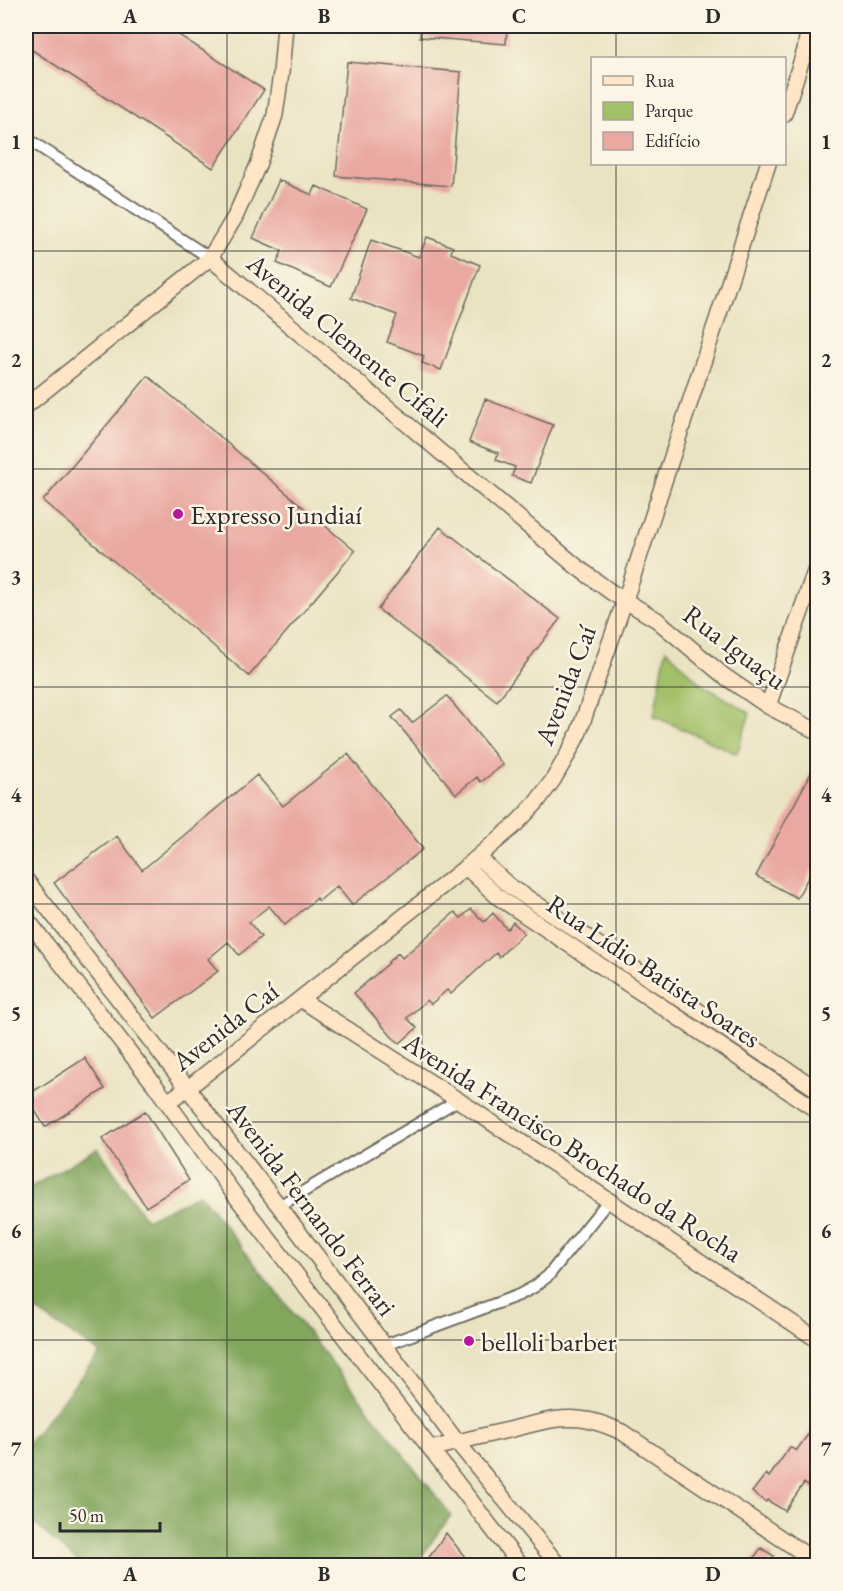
<svg xmlns="http://www.w3.org/2000/svg" width="843" height="1591" font-family="'EB Garamond',serif">
<style>
.green{fill:#a2c067;stroke:#667649;stroke-width:1.5}
.forest{fill:#81a65c;stroke:#566844;stroke-width:1.5}
.building{fill:#e9a8a1}
.lines{fill:none;stroke-linecap:round;stroke-linejoin:round}
.street-casing{stroke:#6e6b60;stroke-width:14}
.secondary-casing{stroke:#6e6b60;stroke-width:18}
.street{stroke:#fff;stroke-width:10}
.secondary{stroke:#fde5c5;stroke-width:15}
.grid{fill:none;stroke:#2b2b2b;stroke-width:1.5;stroke-opacity:0.55}
.poi-dot{fill:#b5179e;stroke:#fcf5e5;stroke-width:2}
.labels{text-anchor:middle;dominant-baseline:central;stroke-width:5;stroke-linejoin:round;paint-order:stroke}
.street-label{font-size:27px;fill:#2b2b2b;stroke:#fcf5e5}
.poi-label{font-size:27px;fill:#2b2b2b;stroke:#fcf5e5;text-anchor:start}
.neatline{fill:none;stroke:#2b2b2b;stroke-width:2}
.grid-label{font-size:20px;text-anchor:middle;font-weight:bold;fill:#2b2b2b}
</style>
<rect width="100%" height="100%" fill="#fcf5e5"/>
<filter id="ink" filterUnits="userSpaceOnUse"><feTurbulence type="fractalNoise" baseFrequency=".0167" numOctaves="2"/><feDisplacementMap in="SourceGraphic" scale="12" xChannelSelector="R" yChannelSelector="G"/><feConvolveMatrix kernelMatrix="1 2 1 2 8 2 1 2 1" color-interpolation-filters="sRGB"/></filter>
<filter id="wash" filterUnits="userSpaceOnUse"><feTurbulence type="fractalNoise" baseFrequency=".008" numOctaves="4" result="noise"/><feDisplacementMap in="SourceGraphic" scale="24" xChannelSelector="R" yChannelSelector="G"/><feGaussianBlur stdDeviation="1.35" result="paint"/><feColorMatrix in="noise" values="0 0 0 0 0 0 0 0 0 0 0 0 0 0 0 0 0 1.4 0 .05"/><feComposite in="paint" operator="in"/></filter>
<g filter="url(#wash)">
<rect width="100%" height="100%" fill="#eae3c2"/>
<path class="green" d="M666,649L701,684L750,713L737,754L654,716Z"/>
<path class="forest" d="M98,1148L146,1220L200,1194L451,1515L415,1565H81L26,1516V1446L100,1353L26,1304V1190Z"/>
<g id="blocks">
<path class="building" d="M26,26H165L264,90L213,168L26,46Z
M421,26H507L506,44L420,37Z
M347,62L461,72L451,186L336,176Z
M279,180L312,195L316,186L367,209L331,287L277,263L282,251L253,238Z
M427,237L453,247L451,253L480,265L441,370L422,363L424,356L387,342L397,315L351,298L371,240L419,257Z
M148,376L355,551L249,676L43,501Z
M485,399L553,425L531,483L512,476L515,467L496,460L498,453L469,442Z
M440,527L560,619L497,701L378,609Z
M447,696L503,765L481,782L477,777L456,794L392,717L401,710L412,723Z
M348,754L423,849L352,905L337,886L319,901L317,898L285,925L269,906L249,922L261,937L239,955L228,942L208,959L218,971L155,1018L54,883L117,836L142,870L257,775L283,806Z
M818,760V859L797,898L756,876Z
M471,909L484,922L493,913L507,929L513,922L524,933L499,957L496,953L451,994L447,990L431,1004L427,1000L407,1018L417,1028L400,1043L393,1038L354,993L389,963L388,962L398,953L402,958L455,912L461,918Z
M85,1058L105,1089L45,1127L26,1096Z
M145,1111L189,1180L146,1207L102,1139Z
M818,1421V1493L804,1483L785,1511L767,1500L766,1502L752,1492L766,1474L769,1477L790,1447L796,1451Z
M446,1533L472,1566H423Z
M761,1548L774,1556L767,1566H748Z"/>
</g>
</g>
<g filter="url(#ink)">
<use href="#blocks" fill-opacity="0" stroke="#6e6b60" stroke-width="1.5"/>
<g class="lines">
<g class="street-casing">
<path id="street" d="M26,138L210,258
M279,1206L458,1100
M385,1345L519,1295L534,1287L548,1276L609,1200"/>
</g>
<g class="secondary-casing">
<path id="secondary" d="M784,114L805,50L809,26
M210,258L577,567L611,592L657,620L724,676L768,706L818,732
M26,406L210,258L235,217L258,165L275,115L281,73L285,26
M768,706L818,563
M478,857L508,885L818,1090
M466,867L498,897L818,1111
M26,880L279,1206L457,1442L559,1566
M26,918L154,1084L234,1194L521,1566
M300,999L458,1100L818,1340
M167,1102L188,1088L466,867L514,826L536,803L553,780L568,754L579,732L629,588L768,164
M432,1449C459,1441 486,1435 513,1429C537,1423 562,1415 587,1420C599,1422 611,1427 622,1432L818,1563"/>
</g>
<use href="#street" class="street"/>
<use href="#secondary" class="secondary"/>
</g>
</g>
<path class="grid" d="M227,26V1566M422,26V1566M616,26V58M616,164V1566M26,251H818M26,469H818M26,687H818M26,904H818M26,1122H818M26,1340H818"/>
<g class="poi-dot">
<circle cx="178" cy="514" r="6"/>
<circle cx="469" cy="1341" r="6"/>
</g>
<g class="labels">
<g class="street-label">
<text transform="translate(348 340) rotate(40)">Avenida Clemente Cifali</text>
<text transform="translate(735 647) rotate(37)">Rua Iguaçu</text>
<text transform="translate(565 685) rotate(-69)">Avenida Caí</text>
<text transform="translate(654 971) rotate(34)">Rua Lídio Batista Soares</text>
<text transform="translate(225 1026) rotate(-38)">Avenida Caí</text>
<text transform="translate(573 1147) rotate(33)">Avenida Francisco Brochado da Rocha</text>
<text transform="translate(312 1208) rotate(53)">Avenida Fernando Ferrari</text>
</g>
<g class="poi-label">
<text x="190" y="514">Expresso Jundiaí</text>
<text x="481" y="1341">belloli barber</text>
</g>
</g>
<rect width="843" height="1591" fill="none" stroke="#fcf5e5" stroke-width="66"/>
<rect x="591" y="57" width="195" height="108" fill="#fcf5e5" stroke="#a8a49b" stroke-width="1.5"/>
<rect x="603" y="76" width="30" height="9" fill="#fde5c5" stroke="#a8a49b" stroke-width="1.5"/>
<text x="645" y="87" font-size="18" fill="#2b2b2b">Rua</text>
<rect x="603" y="102" width="30" height="18" fill="#a2c067" stroke="#a8a49b" stroke-width="1.5"/>
<text x="645" y="117" font-size="18" fill="#2b2b2b">Parque</text>
<rect x="603" y="132" width="30" height="18" fill="#e9a8a1" stroke="#a8a49b" stroke-width="1.5"/>
<text x="645" y="147" font-size="18" fill="#2b2b2b">Edifício</text>
<path d="M60 1522v9h100v-9" fill="none" stroke="#2b2b2b" stroke-width="3"/>
<text x="69" y="1522" font-size="18" fill="#2b2b2b" stroke="#fcf5e5" stroke-width="4.5" paint-order="stroke">50 m</text>
<rect x="33" y="33" width="777" height="1525" class="neatline"/>
<g class="grid-label">
<text x="130" y="23">A</text>
<text x="324" y="23">B</text>
<text x="519" y="23">C</text>
<text x="713" y="23">D</text>
<text x="16" y="149">1</text>
<text x="826" y="149">1</text>
<text x="16" y="367">2</text>
<text x="826" y="367">2</text>
<text x="16" y="584">3</text>
<text x="826" y="584">3</text>
<text x="16" y="802">4</text>
<text x="826" y="802">4</text>
<text x="16" y="1020">5</text>
<text x="826" y="1020">5</text>
<text x="16" y="1238">6</text>
<text x="826" y="1238">6</text>
<text x="16" y="1456">7</text>
<text x="826" y="1456">7</text>
<text x="130" y="1581">A</text>
<text x="324" y="1581">B</text>
<text x="519" y="1581">C</text>
<text x="713" y="1581">D</text>
</g>
</svg>
